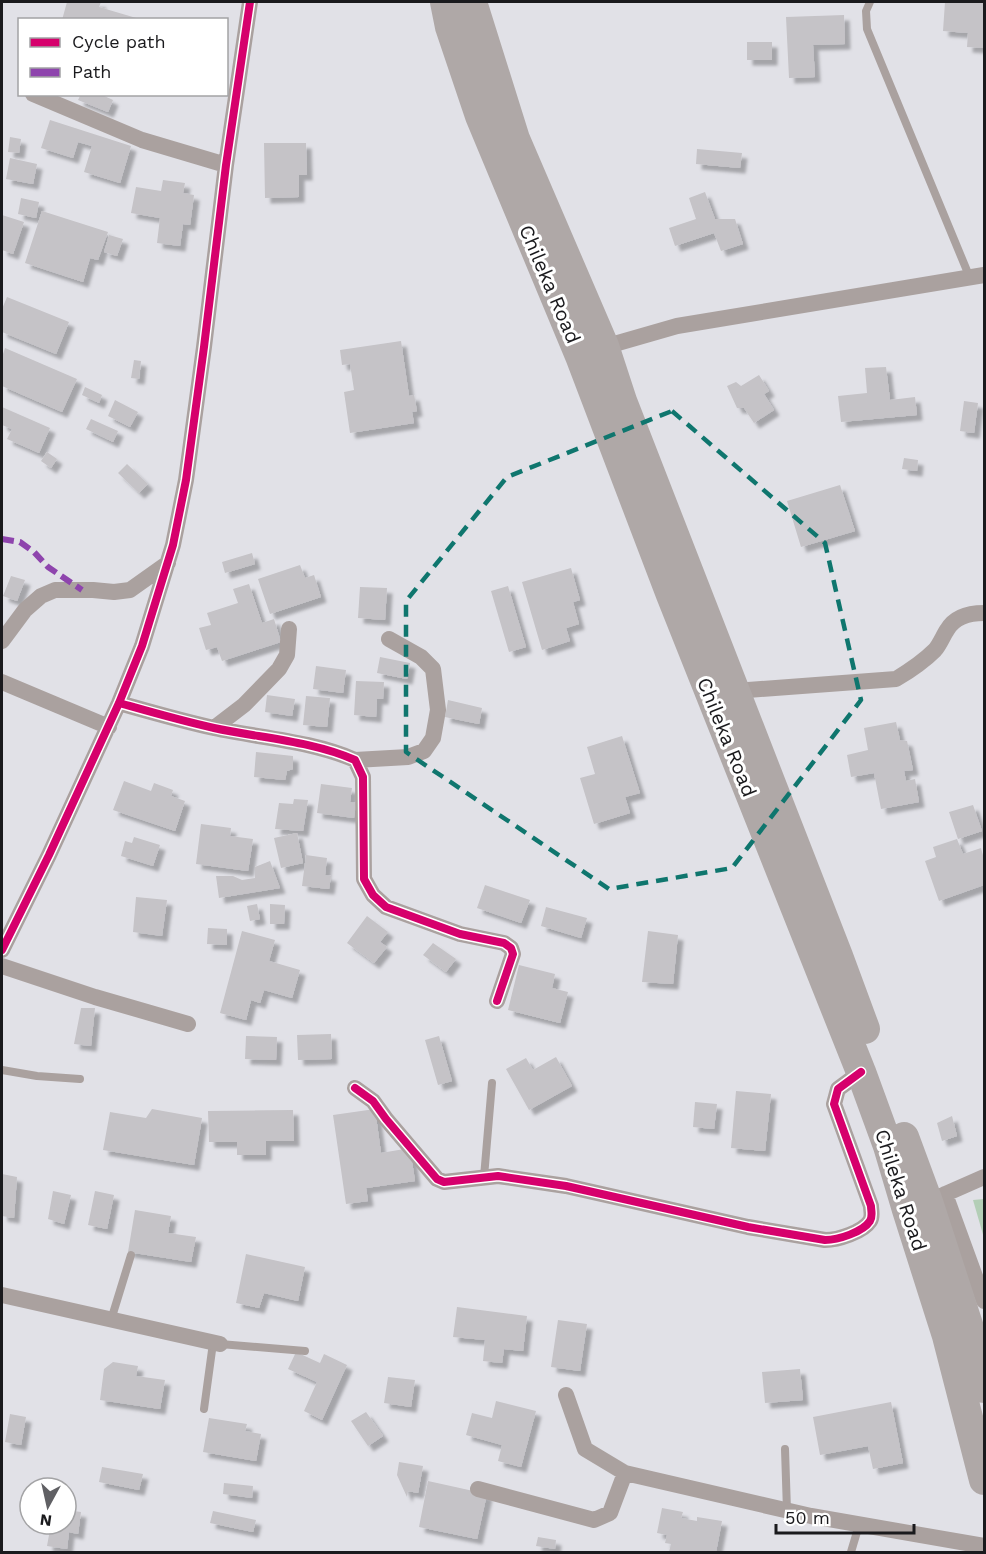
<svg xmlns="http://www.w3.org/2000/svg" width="986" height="1554" font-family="'Work Sans',sans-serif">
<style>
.green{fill:#b3ceb6}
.building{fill:#c5c3c7;filter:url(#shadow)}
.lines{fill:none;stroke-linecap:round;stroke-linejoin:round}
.lane{stroke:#aaa19f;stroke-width:8}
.street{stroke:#aaa19f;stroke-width:16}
.highway{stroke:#afa8a7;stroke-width:30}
.quiet{stroke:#8e44ad;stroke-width:6;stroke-dasharray:12 6;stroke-linecap:butt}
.cycleway-casing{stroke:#fff;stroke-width:11}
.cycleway{stroke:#d6006c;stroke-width:8}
.marked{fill:none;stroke:#0f766e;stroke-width:4.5;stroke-dasharray:12 8;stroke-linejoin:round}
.labels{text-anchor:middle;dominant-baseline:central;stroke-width:6;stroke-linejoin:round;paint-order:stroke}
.street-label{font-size:20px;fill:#1a1a1d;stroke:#fff}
</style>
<defs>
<filter id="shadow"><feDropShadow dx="5.5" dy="5.5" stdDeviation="1.5" flood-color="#0004"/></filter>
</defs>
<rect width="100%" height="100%" fill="#e1e1e7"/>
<path class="green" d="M984,1199V1238L973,1200Z"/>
<path class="building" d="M67,2H101L99,7L143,20H62Z
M945,2H983V6H984V48L967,47L968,33L943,31Z
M844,15L845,44L813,45L815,77L789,78L786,17Z
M747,42H772V60H747Z
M81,94H100L113,100L108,112L78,100Z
M50,120L131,146L120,183L84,172L92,146L78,142L73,158L41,148Z
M10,137L21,139L19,153L8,152Z
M264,143H306L307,175H299V197L265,198Z
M697,149L742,153L740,168L696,164Z
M10,158L37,164L33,184L6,179Z
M163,180L185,183L183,193L194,195L190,225L183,224L180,246L157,243L160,218L131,213L136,187L161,191Z
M705,192L715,219H735L743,244L721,251L714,233L675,246L669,228L696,219L689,198Z
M21,198L39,202L36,218L18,214Z
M42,211L108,232L98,260L90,258L83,282L25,263Z
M2,215L24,222L13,254L2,250Z
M109,235L123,239L117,256L104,252Z
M7,297L69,322L56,354L2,332V309Z
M401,341L409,396L414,395L417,411L412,412L414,423L350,433L344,392L354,390L350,364L342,365L340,350Z
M5,348L77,379L62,412L2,386V357Z
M134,360L141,361L139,379L131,378Z
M886,367L890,400L915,397L917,415L841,422L838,396L867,393L865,368Z
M759,375L769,391L764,394L774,410L754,423L744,408H737L727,386L736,382L741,386Z
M85,387L102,395L99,403L82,395Z
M115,400L138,412L130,427L108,416Z
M964,401L978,403L974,433L960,431Z
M2,407L50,428L39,453L7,439L12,429L2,425Z
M91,419L118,431L113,442L86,429Z
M47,452L57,459L51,468L41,461Z
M904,458L918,460L917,471L902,469Z
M127,464L148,484L139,493L118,473Z
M840,485L855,531L801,547L787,501Z
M252,553L255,564L225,573L222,562Z
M300,565L305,578L314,575L321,597L270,614L258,579Z
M571,568L580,600L573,602L579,624L566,628L570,641L542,650L522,582Z
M11,576L25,580L17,601L3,596Z
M249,584L262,623L274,619L281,642L222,661L217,647L206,650L199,628L211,625L207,613L238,603L233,589Z
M508,586L526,647L509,652L491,591Z
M360,587L387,588L385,620L358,618Z
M380,657L410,663L407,679L377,673Z
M316,666L346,670L343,693L313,689Z
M356,681L384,682L383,699H377L376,717L354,715Z
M267,695L295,699L292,716L265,712Z
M306,696L330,698L327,727L303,725Z
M448,700L482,708L479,724L445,717Z
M896,722L900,740L907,741L913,770L904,771L906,781L915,779L919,802L881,809L874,773L851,777L847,755L868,750L864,728Z
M622,736L640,793L625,797L630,813L594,824L580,778L595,774L587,747Z
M256,752L293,756V769L287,771L285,780L254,777Z
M124,781L151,791L154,783L173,790L171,796L185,801L175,831L113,810Z
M321,784L352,788L350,802L356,803L354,818L317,813Z
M294,799L308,800L303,831L275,829L279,803L293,804Z
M973,805L982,831L958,839L949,812Z
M201,824L231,828L230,836L253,839L248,871L196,864Z
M297,833L303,863L281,868L274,838Z
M134,837L160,845L153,866L121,856L125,841L132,843Z
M957,839L963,854L981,848L984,860V885L939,901L925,861L936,857L933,847Z
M306,855L327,858L325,875L331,876L329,889L302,886Z
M270,861L280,888L219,898L216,876H233L242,880L255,878V867Z
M485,885L530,900L521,923L477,908Z
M136,897L167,900L162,936L133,932Z
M257,904L260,919L250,921L247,906Z
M270,904L285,905L284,924H270Z
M546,907L587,918L581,938L541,926Z
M367,916L388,932L380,942L387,947L374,963L347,943Z
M208,928L227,929V945L207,944Z
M242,931L275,940L269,961L300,970L292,998L264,990L260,1003L251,1000L246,1020L220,1013Z
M648,931L678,935L673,984L642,982Z
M433,943L456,959L446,972L423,955Z
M519,965L555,974L552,988L568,992L560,1023L508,1010Z
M81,1008H95L91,1046L74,1044Z
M331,1034L332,1059L298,1060L297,1035Z
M246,1036L277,1037L276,1060L245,1059Z
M439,1036L452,1081L438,1085L425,1040Z
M556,1057L572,1086L529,1110L506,1069L526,1058L533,1070Z
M736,1091L771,1094L765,1151L731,1148Z
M695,1102L717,1104L714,1129L693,1127Z
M152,1109L202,1118L194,1165L103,1150L110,1112L146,1118Z
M375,1109L381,1153L410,1148L415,1181L366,1188L368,1201L346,1204L333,1115Z
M293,1110L294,1141H266V1155H237V1142H209L208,1111Z
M952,1116L957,1136L942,1141L937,1123Z
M2,1174L17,1177L14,1218L2,1216Z
M53,1191L71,1195L64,1224L48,1219Z
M95,1191L114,1195L107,1229L88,1225Z
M135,1210L171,1216L168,1233L196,1237L191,1262L128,1252Z
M246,1254L305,1267L298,1301L264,1293L259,1308L236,1303Z
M457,1307L527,1316L523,1351L504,1349L502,1363L483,1361L485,1340L453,1337Z
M558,1320L587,1324L580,1371L551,1367Z
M296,1352L320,1363L324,1354L347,1365L322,1420L304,1411L317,1382L288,1369Z
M113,1362L138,1366L136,1376L165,1380L160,1409L100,1400L104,1369Z
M800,1369L803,1400L765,1403L762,1372Z
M388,1377L415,1380L411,1407L384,1403Z
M496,1401L536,1411L521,1467L498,1461L502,1445L466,1435L472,1413L492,1418Z
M891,1402L903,1463L873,1469L868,1446L820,1455L813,1417Z
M366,1412L383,1436L368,1446L351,1421Z
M10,1414L26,1417L21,1445L5,1442Z
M209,1418L247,1424L245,1431L261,1434L256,1461L203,1452Z
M399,1462L423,1466L418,1493L408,1491L407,1497L397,1475Z
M102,1467L143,1474L139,1490L99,1482Z
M428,1481L487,1494L477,1539L419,1527Z
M224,1483L253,1486L252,1498L223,1494Z
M662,1508L683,1512L681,1518L697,1521V1517L722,1521L716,1552H669L671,1544L665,1543L667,1535L657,1533Z
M66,1510L81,1512L78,1534L69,1532L67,1549L47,1546L51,1524H66Z
M213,1511L256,1520L253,1532L210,1523Z
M538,1537L556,1540L555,1549L536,1546Z"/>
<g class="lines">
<path class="lane" d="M870,2L866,11L867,29L970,278
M2,1070L37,1076L80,1079
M484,1177L492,1083
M111,1320L131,1255
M220,1344L305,1351
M204,1409L213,1343
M785,1449L787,1511
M851,1552L859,1525"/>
<path class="street" d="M33,94L142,140L226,165
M597,349L677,326L984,275
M2,641L25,610L41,596L55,590H93L114,592L130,590L168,563
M2,682L109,727
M735,691L896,679C911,670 923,662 935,650C940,644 943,636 947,630C955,616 970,613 984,613
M119,703C151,712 182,721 214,728C260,738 312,741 355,760L363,777L364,879L373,895L386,907L460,934L504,943L511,948L513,954L497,1001
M214,728L244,705L279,669L287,655L289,629
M355,760L408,757L424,751L433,738L438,710L433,669L421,657L389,639
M2,950L49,855L119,703L142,646L173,545L186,480L204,347L226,165L250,2
M2,966L95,997L188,1024
M355,1088L373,1101L386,1119L437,1179L444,1182L498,1176L566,1186L748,1227L825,1240C838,1240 863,1232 870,1221C873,1216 871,1211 871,1206L834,1104L838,1089L861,1072
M945,1194L984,1301
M934,1199L984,1177
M2,1295L220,1344
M566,1395L585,1449L625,1473L811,1516L984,1546
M478,1489L594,1520L610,1513L625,1473"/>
<path class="highway" d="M445,2L450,27L480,116L580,356L671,595L861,1072L888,1146L907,1210L947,1336L984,1480
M472,2L515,139L604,346L622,401L838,956L865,1029
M904,1137L928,1202L971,1334L984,1388"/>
<path class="quiet" d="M2,539L20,542L34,552L48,567L82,590"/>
<g class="cycleway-casing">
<path id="cycleway" d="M119,703C151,712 182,721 214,728C260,738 312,741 355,760L363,777L364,879L373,895L386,907L460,934L504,943L511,948L513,954L497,1001
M2,950L49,855L119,703L142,646L173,545L186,480L204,347L226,165L250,2
M355,1088L373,1101L386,1119L437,1179L444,1182L498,1176L566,1186L748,1227L825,1240C838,1240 863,1232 870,1221C873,1216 871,1211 871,1206L834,1104L838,1089L861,1072"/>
</g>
<use href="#cycleway" class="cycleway"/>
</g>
<path class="marked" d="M672,411L825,543L861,700L732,868L609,889L406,752V601L507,477Z"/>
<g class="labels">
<g class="street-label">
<text transform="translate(550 284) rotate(67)">Chileka Road</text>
<text transform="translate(727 737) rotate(68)">Chileka Road</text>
<text transform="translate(901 1190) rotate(72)">Chileka Road</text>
</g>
</g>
<rect width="986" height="1554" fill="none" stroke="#1a1a1d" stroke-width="6"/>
<rect x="18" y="18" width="210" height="78" fill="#ffffff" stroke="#a3a3a5" stroke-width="1.5"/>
<rect x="30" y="38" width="30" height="9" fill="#d6006c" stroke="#a3a3a5" stroke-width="1.5"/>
<text x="72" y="48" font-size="18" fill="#1a1a1d">Cycle path</text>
<rect x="30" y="68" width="30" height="9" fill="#8e44ad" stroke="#a3a3a5" stroke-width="1.5"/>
<text x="72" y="78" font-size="18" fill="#1a1a1d">Path</text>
<g transform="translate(48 1506) rotate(188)"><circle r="28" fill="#ffffff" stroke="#a3a3a5" stroke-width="1.5"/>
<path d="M0-4.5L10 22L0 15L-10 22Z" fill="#606064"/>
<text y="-9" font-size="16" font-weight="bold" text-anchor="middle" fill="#1a1a1d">N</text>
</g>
<path d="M776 1524v9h138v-9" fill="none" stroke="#1a1a1d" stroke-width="3"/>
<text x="785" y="1524" font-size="18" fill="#1a1a1d" stroke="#ffffff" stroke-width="4.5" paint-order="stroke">50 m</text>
</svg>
